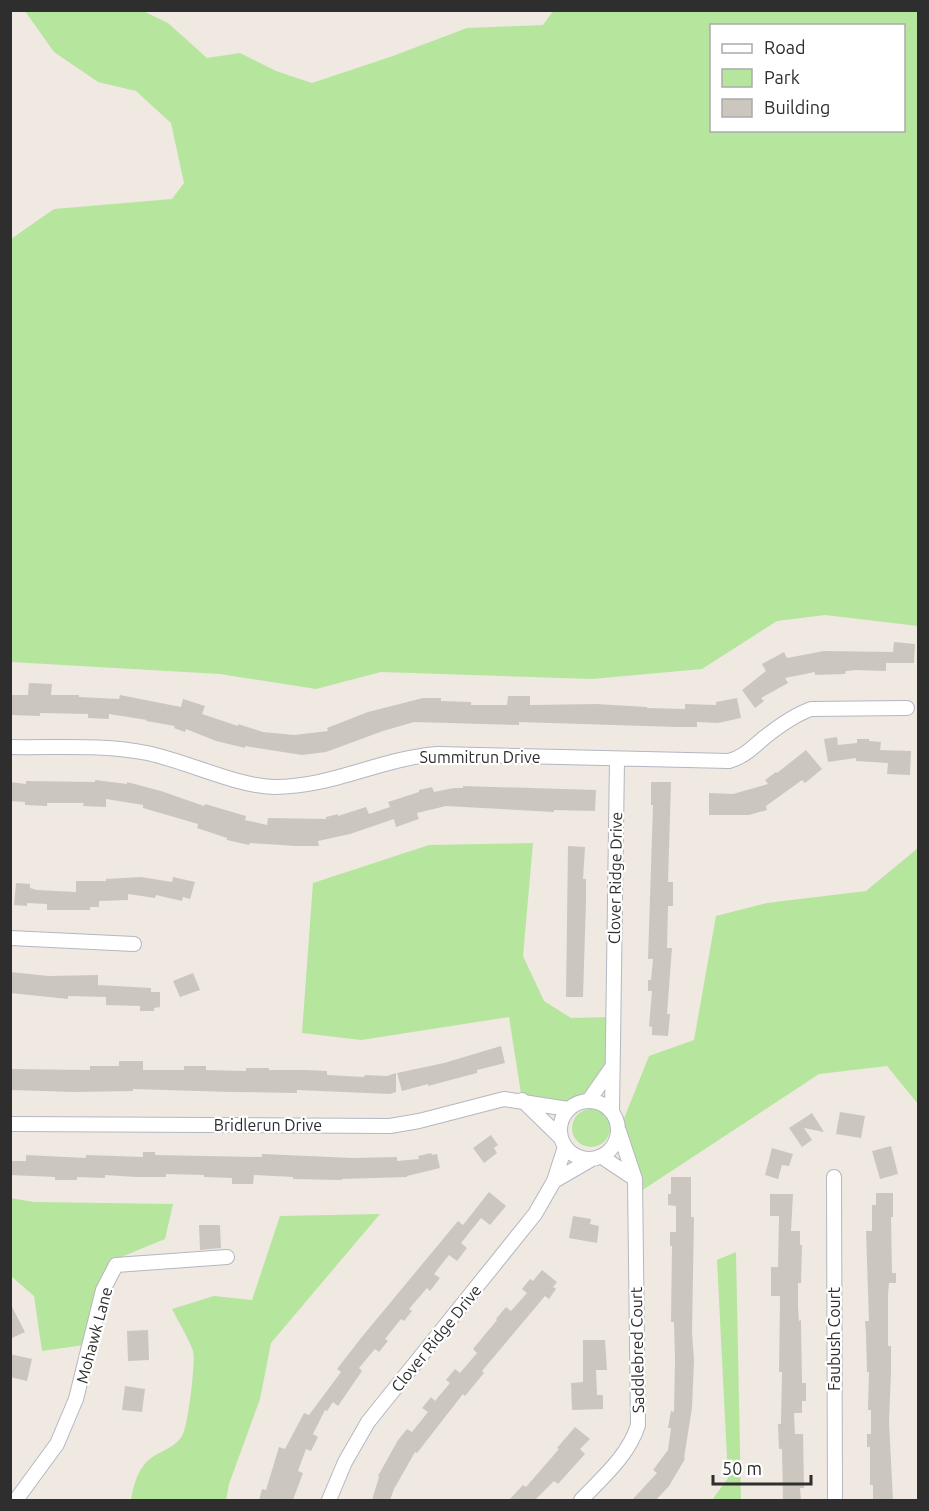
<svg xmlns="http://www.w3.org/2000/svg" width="929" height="1511" font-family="Ubuntu,sans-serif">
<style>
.green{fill:#b6e59e;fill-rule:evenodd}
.building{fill:#cbc7bf}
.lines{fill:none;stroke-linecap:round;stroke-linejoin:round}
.minor-casing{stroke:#b4b7c1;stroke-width:16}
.minor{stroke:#fff;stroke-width:14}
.labels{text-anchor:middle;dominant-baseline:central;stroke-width:4.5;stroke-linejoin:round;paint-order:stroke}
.street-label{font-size:16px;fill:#2e2e2e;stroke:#fff}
</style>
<rect width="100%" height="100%" fill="#efe9e1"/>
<path class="green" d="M25,11H143L168,23L207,58L240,53L276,71L312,83L393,56L467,28L543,25L553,11H918V626L825,615L777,621L702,669L592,679L381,672L316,689L220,674L11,662V239L54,209L172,199L184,183L171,123L136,91L98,82L54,52ZM712,26H904V130H712Z
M533,843L523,956L544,1001L571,1018L613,1017L612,1067L589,1100L579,1102L568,1109L522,1100L509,1017L361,1040L302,1033L313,883L429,845Z
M918,848V1104L887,1066L819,1074L635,1195L619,1131L649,1056L694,1040L716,916L767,903L866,891Z
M572 1128a19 19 0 1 1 38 0a19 19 0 1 1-38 0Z
M10,1198L34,1202L173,1204L165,1239L109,1262L84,1345L42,1351L34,1296L11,1276Z
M380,1214L271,1343L260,1399L229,1484L226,1500H131C134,1484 138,1466 154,1456C164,1450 177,1446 183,1434C188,1424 196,1361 193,1351C188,1337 179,1323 172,1309L214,1296L252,1300L280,1216Z
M736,1252L741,1500H712L728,1478L717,1260Z"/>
<path class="building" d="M894,642L915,644L914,663H886V671L856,670L846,671L845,674L815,675V672L785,678L788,683L761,698L764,701L755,708L742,690L766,671L762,664L784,652L787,658L824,651L893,652Z
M29,683L52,684L51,695H79V697L119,699L120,695L181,707L183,699L205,706L202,714L238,726V724L263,732L294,735L328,731L327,728L368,712L423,698H441V701L471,702V705H507L508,696H530V705L596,704L647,707V708L685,709V704L716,705V702L737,698L741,718L718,723L697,722V727H677L519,722V725L414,722L383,731L326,752L302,755L245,746V748L216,741L186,729L185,732L174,728L175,726L146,721L147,720L109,714V719L88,718V714L40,713V716L10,715V695H28Z
M837,737L838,745L857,743V739H869V741L881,742L880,750L911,751L910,775L887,774L888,763L856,761V758L828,762L824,739Z
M806,750L822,769L805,783L802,780L766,806L767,810L749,815H709V793L733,794L768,784L765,780L776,772L777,773Z
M95,780L127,784V782L161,791L204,806L205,804L246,816L245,820L267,825L268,818L326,819V817L338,814V816L366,807L369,814L390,807L388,802L419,792V790L432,787L434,792L454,788H463V786L596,790L595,811L554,810V812L446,806L417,813L419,819L396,827L394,819L350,834L318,841L319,846H296L250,843L249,845L227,840V838L197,828L198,824L143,808V805L106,799V807L83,806L84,803H47V806L25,805V802L10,801V782L26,784V781L95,782Z
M651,782H671L668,882H673V906H668L667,948H672L667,1014H670L668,1036L652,1035V1027L649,1026L652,991H648V980H651L653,959H648L653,805H651Z
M568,846L585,847L583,879H586V901L583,997H566Z
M141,877L172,882L173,877L195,882L190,899L183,897L182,901L156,895L155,898L128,894V900L99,901V907H90V910H47V904L27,903V906L14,905L16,883L30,884V888L37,890L76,892V881H106V879Z
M10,972L49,976L98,975V985L151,988V992H160V1007L154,1008V1011H140V1006L106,1005V997L68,996V999L10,993Z
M193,973L200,990L180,997L173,981Z
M501,1046L505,1063L477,1070V1073L428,1086V1084L402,1091L397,1073L444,1063Z
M119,1061H143V1070H184V1066H206V1070L246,1071V1068H269V1070H306L327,1071V1075L364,1077L365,1075L387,1076L396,1073V1092L390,1094L297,1090V1093L232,1092L133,1089V1091L74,1092L10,1090V1069L90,1070V1066H119Z
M840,1112L865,1116L861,1138L836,1134Z
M812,1113L824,1132L804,1128L812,1140L802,1147L789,1128Z
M491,1135L498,1145L494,1148L497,1153L484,1163L473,1148Z
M891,1146L898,1174L880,1179L872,1151Z
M772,1148L793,1154L789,1166L782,1165L778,1179L765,1175Z
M143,1152H155V1155L262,1157V1154L353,1158L397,1157V1161L419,1159L418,1156L431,1153L432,1155L437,1154L440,1168L407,1176V1177L342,1179V1180L293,1179V1177L254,1175L253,1184H232V1178L204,1177V1175L166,1174V1177H136L105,1175V1178L77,1177V1180H55V1177L10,1175V1161H26V1155L86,1158V1155L143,1157Z
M671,1177H691V1217H694L692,1333L694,1360L692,1408L684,1458L685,1459L669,1486L656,1500H632L657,1473L653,1470L668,1450L671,1428H668L671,1411L674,1412L675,1360L674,1322H671L672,1246H670V1232H676V1206L668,1205V1194H671Z
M489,1192L506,1206L490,1225L481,1218L461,1243L467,1248L457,1261L449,1255L434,1274L440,1278L430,1291L427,1288L409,1309L412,1311L404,1321L401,1319L385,1339L388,1341L379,1352L375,1349L359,1368L362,1371L338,1406L333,1402L327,1411L325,1410L313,1434L318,1437L311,1451L306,1449L298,1471L303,1473L293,1500H259L262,1489L266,1490L279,1447L285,1449L304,1413L309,1415L341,1372L337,1369L361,1338L458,1221L463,1225Z
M876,1193H893V1217H891L892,1273H896V1283H889L888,1295V1346H891V1371L889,1422L893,1500H873V1485H870V1447H867V1434H871V1410H868L869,1372H867L866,1334L865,1321H869L866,1231H872V1205H876Z
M770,1194H793L791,1231H800V1245H802L801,1283H798V1308L799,1321L801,1320L802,1383H806V1401H802V1413H794L795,1434H803L804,1488H800L801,1500H783L782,1449H779L778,1424H781L782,1372H779L780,1296H771V1267H778L779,1216H770Z
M573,1216L591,1219L590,1224L599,1226L597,1243L569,1238Z
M199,1225H220L221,1248L200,1250Z
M542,1270L557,1282L553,1287L556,1289L549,1299L545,1296L482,1371L484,1373L465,1396L463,1394L417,1453L415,1452L394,1489L390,1500H372L379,1477L378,1476L398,1440L407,1429L412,1432L428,1412L422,1408L431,1397L435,1401L450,1383L446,1380L455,1369L460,1373L477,1353L473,1349L497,1320L496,1319L506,1307L511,1311L527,1293L522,1289L530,1279L533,1281Z
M10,1303L25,1332L10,1339Z
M148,1330L149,1360L128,1361L127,1331Z
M583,1340H605L607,1370H596L597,1395H603V1409L572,1410L571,1383L583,1382Z
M10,1354L32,1359L27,1381L10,1377Z
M125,1386L145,1389L142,1412L122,1410Z
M575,1427L590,1439L580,1449L585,1454L558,1484L554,1481L535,1500H509L523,1485L526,1487L559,1449L557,1448Z"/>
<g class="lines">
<g class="minor-casing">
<path id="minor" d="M10,747C55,748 103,744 147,753C186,761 236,786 274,787C333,787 381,758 438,754L729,761C744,757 753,747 765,737C779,726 794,715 811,709L907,708
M10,938L134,944
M522,1100L561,1138
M589,1100L612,1067
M560 1130a29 29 0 1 1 58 0a29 29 0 1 1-58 0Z
M612,1112L617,760
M10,1124L390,1126L419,1121L504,1099L568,1109
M602,1157L635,1179
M834,1177L835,1500
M554,1181L592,1159
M16,1500L57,1444L76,1399L103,1290L116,1265L227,1257
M329,1500L345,1462L368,1422L535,1214L554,1181L565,1147
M581,1500C602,1478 629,1455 638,1425L635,1179L619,1131"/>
</g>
<use href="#minor" class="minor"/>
</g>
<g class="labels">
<g class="street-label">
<text x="480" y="757">Summitrun Drive</text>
<text transform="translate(615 878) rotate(-89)">Clover Ridge Drive</text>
<text x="268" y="1125">Bridlerun Drive</text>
<text transform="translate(94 1335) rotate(-75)">Mohawk Lane</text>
<text transform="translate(436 1338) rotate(-51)">Clover Ridge Drive</text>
<text transform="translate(834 1339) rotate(-90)">Faubush Court</text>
<text transform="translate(637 1350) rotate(-91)">Saddlebred Court</text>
</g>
</g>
<rect width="929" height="1511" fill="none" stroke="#2e2e2e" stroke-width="24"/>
<rect x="710" y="24" width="195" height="108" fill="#ffffff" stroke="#ababab" stroke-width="1.5"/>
<rect x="722" y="44" width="30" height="9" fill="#ffffff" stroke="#ababab" stroke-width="1.5"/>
<text x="764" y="54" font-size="18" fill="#2e2e2e">Road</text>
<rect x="722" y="69" width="30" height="18" fill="#b6e59e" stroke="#ababab" stroke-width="1.5"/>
<text x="764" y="84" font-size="18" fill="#2e2e2e">Park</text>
<rect x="722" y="99" width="30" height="18" fill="#cbc7bf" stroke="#ababab" stroke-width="1.5"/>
<text x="764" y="114" font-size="18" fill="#2e2e2e">Building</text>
<path d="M713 1475v9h98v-9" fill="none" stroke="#2e2e2e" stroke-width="3"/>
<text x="722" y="1475" font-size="18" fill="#2e2e2e" stroke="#ffffff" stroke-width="4.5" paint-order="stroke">50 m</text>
</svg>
